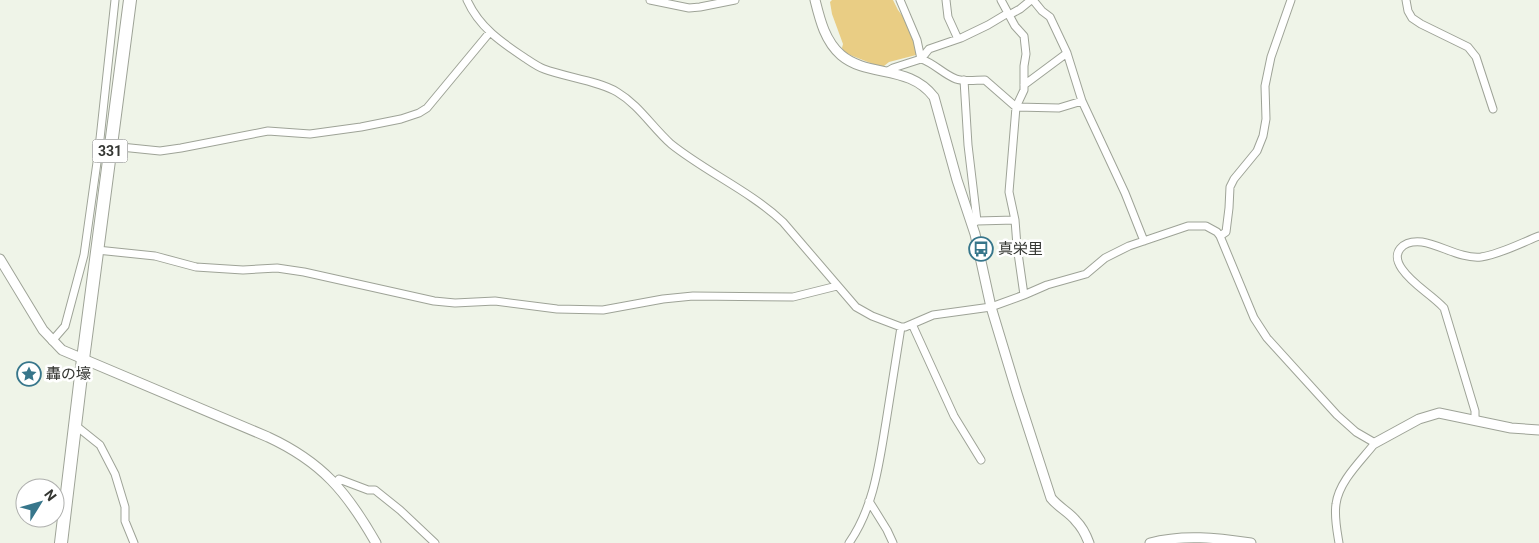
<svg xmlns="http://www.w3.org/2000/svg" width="1539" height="543" font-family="Roboto,'Noto Sans JP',sans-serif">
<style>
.green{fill:#e9cd84}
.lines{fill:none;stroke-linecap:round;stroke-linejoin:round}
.minor-casing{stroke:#9ea397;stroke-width:9}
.tertiary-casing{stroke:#9ea397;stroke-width:11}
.trunk-casing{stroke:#9ea397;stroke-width:14}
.minor{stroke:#fff;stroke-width:7}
.tertiary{stroke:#fff;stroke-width:9}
.trunk{stroke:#fff;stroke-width:12}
.labels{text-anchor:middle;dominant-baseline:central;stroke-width:5;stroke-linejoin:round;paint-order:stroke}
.shield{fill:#fff;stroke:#717270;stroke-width:1}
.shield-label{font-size:14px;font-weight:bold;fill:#343632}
.poi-label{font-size:15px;fill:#343632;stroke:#fff;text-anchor:start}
</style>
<rect width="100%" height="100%" fill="#eff4e8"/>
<path class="green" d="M832,0H893L898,10L910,26L917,52L916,55L889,62L884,66H878L845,53L842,48L843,44L832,14L830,2Z"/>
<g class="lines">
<g class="minor-casing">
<path id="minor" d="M467,0C479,27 501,42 525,58C531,62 538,67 544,69C565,77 599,81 617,92C639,105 652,127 671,144C706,172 750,191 783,222L856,307L872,316L901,327H905L933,315L991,307L1024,295L1047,285L1086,274L1105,258L1129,246L1188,226H1206L1217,232L1220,236L1254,318L1267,338L1337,415L1356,432L1375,443C1361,461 1339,481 1336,504C1334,517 1337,531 1339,543
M650,0L689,8L700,7L735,0
M900,0L917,40L921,59
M946,0L948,17L958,39
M1001,0L1015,26L1024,36L1026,54L1024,66V90L1016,107L1009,192L1015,220L1017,246L1024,295
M1033,0L1042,11L1050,17L1067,53L1082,101L1125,193L1144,241
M1406,0L1408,11L1412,18L1421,24L1468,47L1476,57L1493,109
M1009,15L1020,9L1031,0
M921,59C934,63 943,74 956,79C964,82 976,80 985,80L1016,107L1059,108L1082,101
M888,71L893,68L921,59L929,49L961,38L988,25L1008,13
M964,80L968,145L977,221L972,224
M1024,85L1067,53
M111,146L160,151L181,148L268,131L310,134L361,127L401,119L419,113L427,108L490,32
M977,221L1015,220
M1220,236L1226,232L1229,208L1230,187L1234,179L1257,151L1263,136L1266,119L1265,86L1271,57L1291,0
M97,250L155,256L196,267L243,270L277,268L304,272L434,301L455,303L495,301L557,309L603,310L663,299L693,296L793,297L837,286
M912,324L954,416L981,460
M52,341L65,326L84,255L99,148L115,0
M1475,420V411L1444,308C1431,294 1413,285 1402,269C1390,252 1403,240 1422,242C1441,245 1461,259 1481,257C1501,254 1521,243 1539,236
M75,425L100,445L115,474L125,507V521L134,543
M335,484L339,479L368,490H375L400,510L435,543
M869,501L887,530L893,543
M849,543C874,507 879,464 886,422C891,390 896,359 901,327"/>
</g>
<g class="tertiary-casing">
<path id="tertiary" d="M815,0C820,20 825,41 841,55C868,78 909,64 934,97L957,180L975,234L991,307L1017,393L1051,498C1058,507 1069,512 1076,521C1082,527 1086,535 1089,543
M0,259L43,330L62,350L268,437C322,462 347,492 376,543
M1375,443L1419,419L1439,413L1511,428L1539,430
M1150,543C1183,534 1217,538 1251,543"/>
</g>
<g class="trunk-casing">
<path id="trunk" d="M61,543L83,359L130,0"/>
</g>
<use href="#minor" class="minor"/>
<use href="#tertiary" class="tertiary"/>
<use href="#trunk" class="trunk"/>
</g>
<defs>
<g id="bus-ring" transform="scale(1.25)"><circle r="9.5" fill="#fff" stroke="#37768b" stroke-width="1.5"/><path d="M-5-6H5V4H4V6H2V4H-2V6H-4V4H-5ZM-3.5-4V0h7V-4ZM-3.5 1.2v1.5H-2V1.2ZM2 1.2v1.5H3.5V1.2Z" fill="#37768b"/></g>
<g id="sight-ring" transform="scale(1.25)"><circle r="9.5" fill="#fff" stroke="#37768b" stroke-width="1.5"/><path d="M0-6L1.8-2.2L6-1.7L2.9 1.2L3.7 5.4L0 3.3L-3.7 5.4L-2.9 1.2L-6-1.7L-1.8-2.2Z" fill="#37768b"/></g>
</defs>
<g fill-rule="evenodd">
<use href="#bus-ring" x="981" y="249"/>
<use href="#sight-ring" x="29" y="374"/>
</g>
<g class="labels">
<rect class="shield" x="92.5" y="139.5" width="35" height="23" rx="4"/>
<g class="shield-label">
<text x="110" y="151">331</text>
</g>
<g class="poi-label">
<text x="998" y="249">真栄里</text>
<text x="46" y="374">轟の壕</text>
</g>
</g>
<g transform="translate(40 503) rotate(53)"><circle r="24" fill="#ffffff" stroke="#aeafad"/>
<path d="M0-4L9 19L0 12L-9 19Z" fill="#37768b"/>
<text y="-8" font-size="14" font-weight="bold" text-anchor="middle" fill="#343632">N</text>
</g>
</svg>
